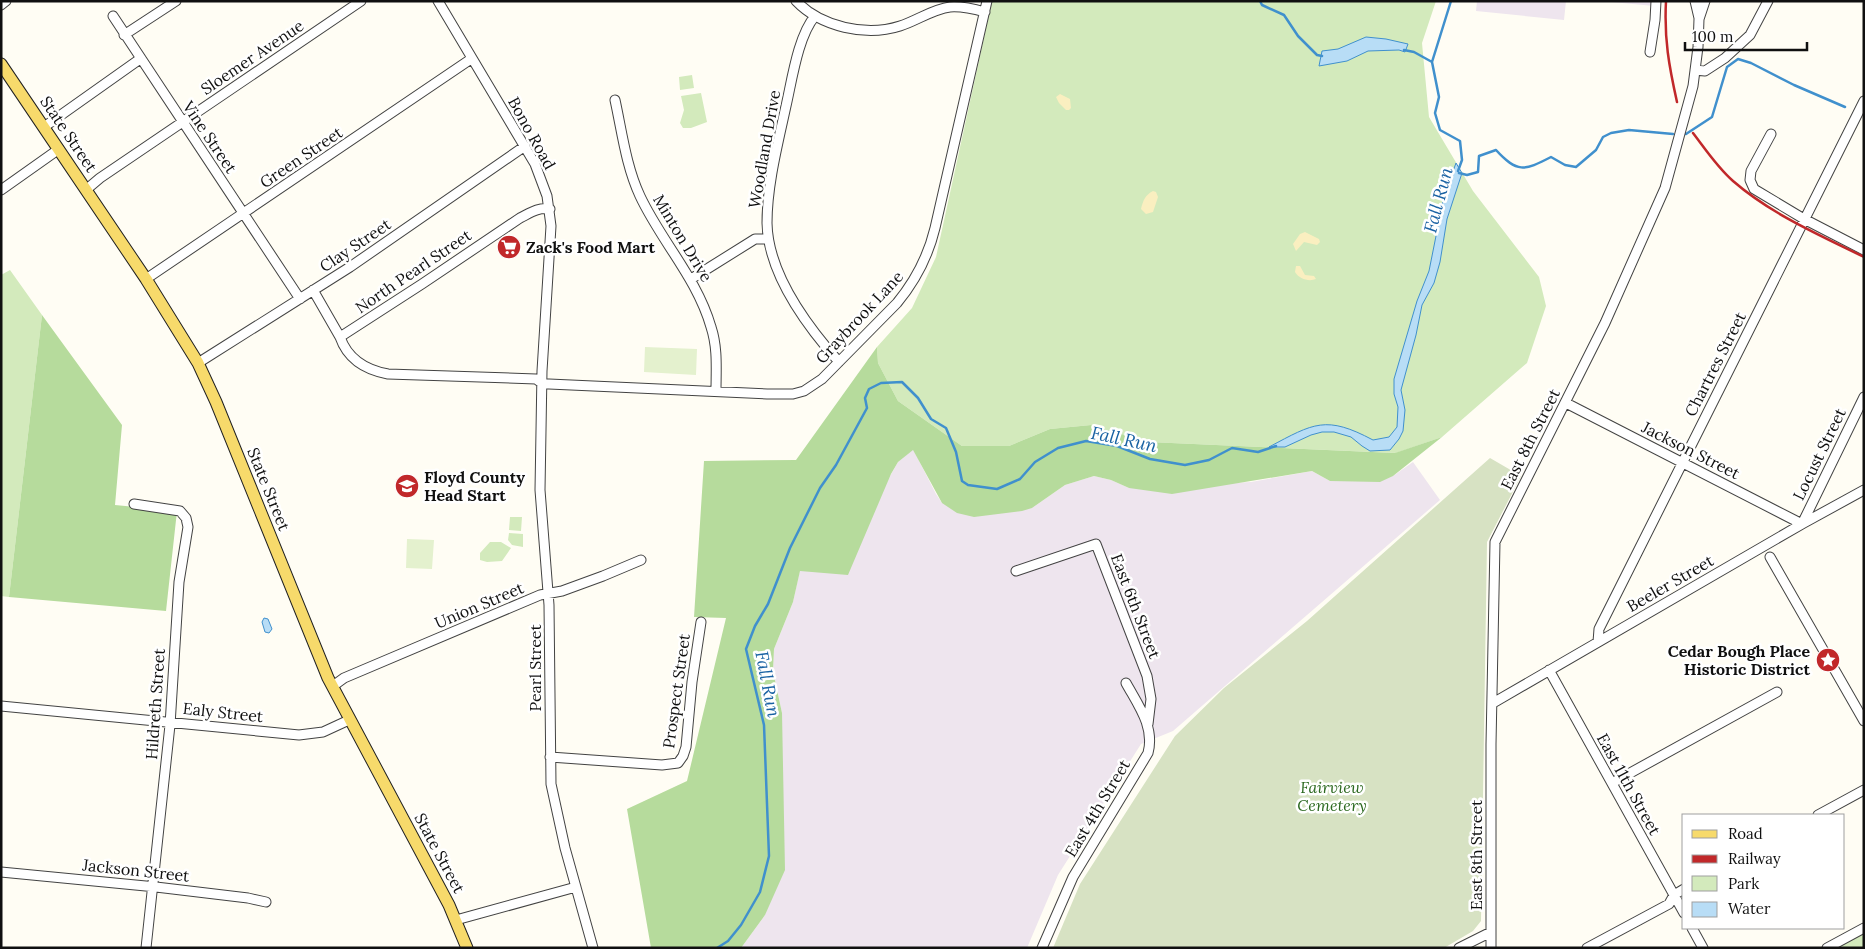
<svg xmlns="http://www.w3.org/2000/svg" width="1865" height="949" font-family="Lora,serif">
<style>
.industrial{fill:#eee5ee}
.green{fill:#d3eabc}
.forest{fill:#b6db9c}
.sand{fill:#faefc0}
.cemetery{fill:#d7e2c3}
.pitch{fill:#e4f1ce}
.water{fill:#b8ddf6;stroke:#4090cd}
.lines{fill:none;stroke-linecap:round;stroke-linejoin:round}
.stream{stroke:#4090cd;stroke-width:2.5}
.minor-casing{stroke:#434343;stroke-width:11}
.major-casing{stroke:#212121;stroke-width:13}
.minor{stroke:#fff;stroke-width:9}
.major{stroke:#f7da6b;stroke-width:11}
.rail{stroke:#c1282a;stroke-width:2.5}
.labels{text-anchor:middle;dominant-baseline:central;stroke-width:5;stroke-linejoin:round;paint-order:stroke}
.street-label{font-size:16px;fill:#101010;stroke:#fff}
.poi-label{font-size:16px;font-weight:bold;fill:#101010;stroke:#fff;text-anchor:start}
.park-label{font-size:16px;font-style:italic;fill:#2c6920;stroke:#fff}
.water-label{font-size:18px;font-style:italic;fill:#1962a3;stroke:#fff}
</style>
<rect width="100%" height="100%" fill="#fffdf4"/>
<path class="industrial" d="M1477,1H1566L1564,20L1476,11Z
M1601,1H1654V6Z
M913,449L936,494L942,503L1032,508L1065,485L1094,476L1111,480L1129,488L1251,482L1312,471L1330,481L1393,476L1413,462L1440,500L1173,731L1141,744L1058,875L1027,948H741L765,915L782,713L773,671L774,649L793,602L800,570L885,485L898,462Z"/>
<path class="green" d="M992,1H1436L1422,43L1429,117L1473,191L1539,277L1546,306L1527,363L1442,437L1396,453L1149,442L1091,425L1050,429L1009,446H962L898,401L878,363L877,347L912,308L936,257Z
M692,75L694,88L680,90L679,77Z
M701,93L707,122L691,128H683L680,123L684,110L681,96Z
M10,270L42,315L9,597L1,596V275Z
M510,517H522L521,531L509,530Z
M509,533L523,534V547L512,545L508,540Z
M490,542H501L511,548L502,561L487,562L480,560V553Z
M1864,933V948H1837Z"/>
<path class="forest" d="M42,315L122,425L115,505L177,511L166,611L9,597Z
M877,347L878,363L898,401L962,446H1009L1050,429L1091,425L1149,442L1395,453L1442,437L1393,476L1380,482L1330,481L1312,471L1172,494L1129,488L1111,480L1094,476L1065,485L1032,508L1022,511L974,517L957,513L942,503L913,450L898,462L891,474L848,575L800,571L793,602L774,649L773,671L782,713L785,870L765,915L741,948H651L627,809L687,781L726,618L694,617L704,461L796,460Z"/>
<path class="sand" d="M1060,94L1070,99L1071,108L1069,110H1066L1059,103L1056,97Z
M1153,191L1156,192L1158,197L1153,212L1146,214L1141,209C1143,201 1145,195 1153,191Z
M1305,232L1319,239L1320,242L1317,245L1304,242L1296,251L1293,244L1300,234Z
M1296,266H1300L1305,275L1314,276L1316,279C1309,282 1299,279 1295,272Z"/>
<path class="cemetery" d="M1490,458L1521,476L1487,542L1481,921L1473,931L1444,948H1053L1080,884L1175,736L1224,688L1307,621Z"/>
<path class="pitch" d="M645,347L697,349L696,375L644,372Z
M407,539L434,540L432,569L406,568Z"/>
<path class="water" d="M1366,37L1386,39L1408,44L1405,52L1399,50L1368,51L1347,61L1319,66L1322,51L1338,49Z
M1456,163L1462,173L1447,219L1440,262L1434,283L1422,305L1416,335L1401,390L1405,410L1403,431L1399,439L1390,450L1370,451L1362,446L1351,437L1334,432H1322L1311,435L1285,447H1269C1314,423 1326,415 1373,440L1389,437L1397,427L1398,407L1394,394V379L1417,301L1429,271L1444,196Z
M264,618L268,619L272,629L269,633L265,632L262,622Z"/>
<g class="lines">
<path class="stream" d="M1260,1L1262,5L1284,15L1298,36L1317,55L1322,56
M1451,1L1432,62L1439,97L1435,113L1440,130L1460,141L1462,160L1458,171
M1404,50L1414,52L1432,62
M1686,134L1712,117L1727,67L1738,59L1751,63L1794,85L1845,107
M1459,173L1467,175L1478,172L1479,156L1496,150C1517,173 1524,171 1551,157L1565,165L1576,167L1596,150L1603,137L1611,133L1629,130L1673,134
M717,948L728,941L741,925L760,892L769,856L764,725L746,649L755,626L768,604L790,548L820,488L836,465L867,408L865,398L869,389L881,383L902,382L918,398L931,419L946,428L956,452L962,481L968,485L997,489L1020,479L1035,462L1058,448L1086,441L1117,446L1150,459L1185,465L1209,460L1232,448L1258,452L1276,446"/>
<g class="minor-casing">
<path id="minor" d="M438,1L535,164L547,196L551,226L542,371L540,490L549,605L551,784L565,848L593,948
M796,1C821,27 866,37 900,26C916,21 933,9 950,7C962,6 974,9 985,12
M1695,1L1699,18
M1,5L6,1
M113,16L300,299
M815,16C798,36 792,80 786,106C778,143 767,185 767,223C768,274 806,325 839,362
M124,35L176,1
M1650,52L1655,20L1656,1
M1695,70L1705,71L1725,58L1750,35L1768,1
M615,100C622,132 626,166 640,196C661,241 697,278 711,327C718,348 716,370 716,391
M44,127L140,59
M1771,134L1751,171L1750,180L1754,189L1804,219L1864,250
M87,189L100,178L361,1
M1,190L59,149
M146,279L471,59
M691,279L755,239H768
M313,290L340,337L422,284L520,218C530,213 538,207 550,209
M340,337C348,360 366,370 388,374L536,379L543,384H549L767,394H793L804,391L822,379L897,303C916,280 928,257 935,228L987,1
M198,363L350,267L525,146
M1566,403L1802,524
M134,504L180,511L186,518L188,527L179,582L170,725L146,948
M1802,524L1864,397
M1770,557L1864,721
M1016,571L1096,544L1147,676L1151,699L1148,724
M1598,642L1599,629L1864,101
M1549,670L1684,913
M333,686L344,678L540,595L562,591L603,576L641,560
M1493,703L1802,524L1864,490
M1,706L299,735L323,732L349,720
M550,757L662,765L678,763L683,756L686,747L692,682L701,622
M1612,783L1777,692
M1818,815L1864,790
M1,872L156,887L248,898L266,902
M456,920L576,887
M1692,928L1703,948
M1042,948L1073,877L1148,753C1155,727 1138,705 1126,683
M1459,948L1491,932
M1491,948V744L1495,542L1605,323L1665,188L1693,86L1698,47L1699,19L1705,1
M1587,948L1669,904L1674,895L1684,889
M1827,948L1864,928"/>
</g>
<g class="major-casing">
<path id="major" d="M1,64L146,279L198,363L216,402L328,678L449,905L467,948"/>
</g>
<use href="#minor" class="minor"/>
<use href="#major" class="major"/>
<path class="rail" d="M1666,1C1664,39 1669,66 1677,102
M1693,133C1706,150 1717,167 1733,181C1771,214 1819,235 1864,257"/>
</g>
<defs>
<g id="supermarket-disc" transform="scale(1.25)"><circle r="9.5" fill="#c1282a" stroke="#fff"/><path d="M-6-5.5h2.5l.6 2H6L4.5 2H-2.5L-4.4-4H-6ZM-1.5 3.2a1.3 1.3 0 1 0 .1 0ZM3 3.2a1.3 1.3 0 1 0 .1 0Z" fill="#fff"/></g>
<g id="school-disc" transform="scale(1.25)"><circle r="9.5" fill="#c1282a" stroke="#fff"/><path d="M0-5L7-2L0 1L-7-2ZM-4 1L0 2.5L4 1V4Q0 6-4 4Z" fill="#fff"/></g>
<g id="sight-disc" transform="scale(1.25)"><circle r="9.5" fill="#c1282a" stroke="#fff"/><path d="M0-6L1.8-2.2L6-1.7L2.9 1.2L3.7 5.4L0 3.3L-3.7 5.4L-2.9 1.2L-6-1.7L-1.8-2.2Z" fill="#fff"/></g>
</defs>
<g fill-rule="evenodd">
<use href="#supermarket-disc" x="509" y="247"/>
<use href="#school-disc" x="407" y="486"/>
<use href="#sight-disc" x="1828" y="660"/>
</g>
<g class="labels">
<g class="street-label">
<text transform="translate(252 57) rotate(-34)">Sloemer Avenue</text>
<text transform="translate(532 133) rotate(61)">Bono Road</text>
<text transform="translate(69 134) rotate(56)">State Street</text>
<text transform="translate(210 137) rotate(56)">Vine Street</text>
<text transform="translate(764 149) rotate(-80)">Woodland Drive</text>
<text transform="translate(301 157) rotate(-34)">Green Street</text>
<text transform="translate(683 238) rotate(59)">Minton Drive</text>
<text transform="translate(355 245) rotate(-34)">Clay Street</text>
<text transform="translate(413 271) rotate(-34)">North Pearl Street</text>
<text transform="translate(859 317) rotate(-47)">Graybrook Lane</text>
<text transform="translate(1715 364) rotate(-63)">Chartres Street</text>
<text transform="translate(1530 439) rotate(-63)">East 8th Street</text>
<text transform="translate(1691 450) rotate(27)">Jackson Street</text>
<text transform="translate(1819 454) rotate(-64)">Locust Street</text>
<text transform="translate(269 489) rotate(68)">State Street</text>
<text transform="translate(1670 583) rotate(-30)">Beeler Street</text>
<text transform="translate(479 605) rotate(-23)">Union Street</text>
<text transform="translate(1136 606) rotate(69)">East 6th Street</text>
<text transform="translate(535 668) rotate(-90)">Pearl Street</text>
<text transform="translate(676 691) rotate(-82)">Prospect Street</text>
<text transform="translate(155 704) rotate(-86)">Hildreth Street</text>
<text transform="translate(223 712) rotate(6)">Ealy Street</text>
<text transform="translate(1629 784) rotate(61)">East 11th Street</text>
<text transform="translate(1097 808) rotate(-59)">East 4th Street</text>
<text transform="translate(440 853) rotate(62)">State Street</text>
<text transform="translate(1476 855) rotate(-90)">East 8th Street</text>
<text transform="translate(136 870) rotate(6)">Jackson Street</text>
</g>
<g class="poi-label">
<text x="526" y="247">Zack's Food Mart</text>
<text x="424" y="477">Floyd County<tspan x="424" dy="18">Head Start</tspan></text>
<text x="1810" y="651" text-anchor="end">Cedar Bough Place<tspan x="1810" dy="18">Historic District</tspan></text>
</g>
<g class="park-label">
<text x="1332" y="787">Fairview<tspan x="1332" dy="18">Cemetery</tspan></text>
</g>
<g class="water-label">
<text transform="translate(1438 200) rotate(-75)">Fall Run</text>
<text transform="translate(1124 439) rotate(12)">Fall Run</text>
<text transform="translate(768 684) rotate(79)">Fall Run</text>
</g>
</g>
<rect width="1865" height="949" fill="none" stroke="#101010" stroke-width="5"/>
<rect x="1682" y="814" width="162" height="115" fill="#ffffff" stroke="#9f9f9f"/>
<rect x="1692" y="830" width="25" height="8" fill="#f7da6b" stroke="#9f9f9f"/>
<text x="1728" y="839" font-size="15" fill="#101010">Road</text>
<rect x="1692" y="855" width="25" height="8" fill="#c1282a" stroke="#9f9f9f"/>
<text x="1728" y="864" font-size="15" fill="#101010">Railway</text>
<rect x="1692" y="876" width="25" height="15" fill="#d3eabc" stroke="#9f9f9f"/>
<text x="1728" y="889" font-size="15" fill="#101010">Park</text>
<rect x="1692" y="902" width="25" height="15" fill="#b8ddf6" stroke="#9f9f9f"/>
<text x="1728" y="914" font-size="15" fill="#101010">Water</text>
<path d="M1685 42v8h122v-8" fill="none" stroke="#101010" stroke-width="2.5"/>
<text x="1692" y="42" font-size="15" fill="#101010" stroke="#ffffff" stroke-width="4" paint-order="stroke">100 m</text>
</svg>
